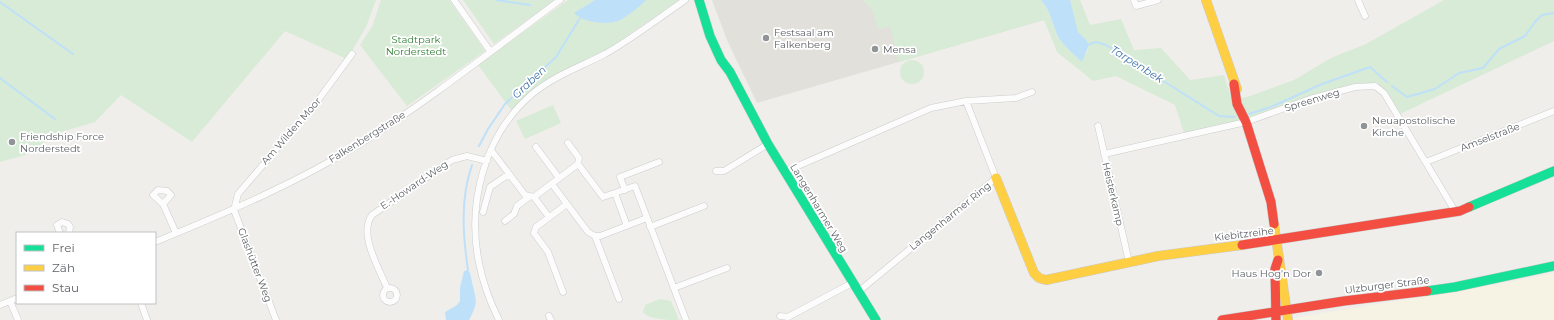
<svg xmlns="http://www.w3.org/2000/svg" width="1554" height="320" font-family="Montserrat,sans-serif">
<style>
.commercial{fill:#f7f3e4}
.education{fill:#e2e0da}
.green{fill:#d8ebd6}
.water{fill:#bfe0f9}
.lines{fill:none;stroke-linecap:round;stroke-linejoin:round}
.stream{stroke:#bfe0f9;stroke-width:2}
.street-casing{stroke:#cbcccc;stroke-width:7}
.fast-casing{stroke:#cacacb;stroke-width:10}
.slow-casing{stroke:#cacacb;stroke-width:10}
.jam-casing{stroke:#cacacb;stroke-width:10}
.street{stroke:#fdfcfc;stroke-width:6}
.fast{stroke:#16e098;stroke-width:9}
.slow{stroke:#ffcf43;stroke-width:9}
.jam{stroke:#f24e42;stroke-width:9}
.poi-dot{fill:#919496;stroke:#fff;stroke-width:1.5}
.labels{text-anchor:middle;dominant-baseline:central;stroke-width:3.5;stroke-linejoin:round;paint-order:stroke}
.poi-label{font-size:10px;fill:#5f6368;stroke:#fff;text-anchor:start}
.park-label{font-size:10px;fill:#348238;stroke:#fff}
.street-label{font-size:10px;fill:#5f6368;stroke:#fff}
.water-label{font-size:11px;font-style:italic;fill:#4174aa;stroke:#fff}
</style>
<rect width="100%" height="100%" fill="#efeeea"/>
<path class="commercial" d="M1554,273V320H1282L1505,283Z"/>
<path class="education" d="M712,0H1028L1044,20L757,103L727,40Z"/>
<path class="green" d="M0,0H376L366,27L347,59L285,31L192,142L121,95L95,122L61,132L25,155L0,162Z
M381,0H449L485,51L407,106L360,45L372,27Z
M463,0H554L494,44Z
M568,0H595L575,13L603,23L619,21L646,0H679L609,48L530,92L512,111L478,65Z
M863,0H1041C1051,11 1052,25 1058,38C1062,44 1071,50 1076,56L1086,54C1092,44 1083,39 1078,32C1073,24 1072,9 1070,0H1080L1090,25L1121,19L1134,50L1161,48L1190,80L1224,75L1232,100L1247,97L1294,80L1331,58L1366,44L1444,0H1554V41L1400,114L1377,82L1324,92L1240,120L1184,133L1175,105L1116,76L1093,81L1057,52L1044,20L899,62L890,26L878,29L873,11Z
M900 72a12 12 0 1 1 24 0a12 12 0 1 1-24 0Z
M553,105L561,123L525,139L516,121Z
M660,299L671,301L679,320C669,320 649,320 643,312L645,305Z"/>
<path class="water" d="M595,0H646C642,5 624,19 618,21C606,25 584,23 574,13Z
M1041,0H1070L1078,32L1086,40L1089,45L1082,62C1077,57 1061,43 1058,37C1052,24 1051,11 1041,0Z
M468,270C471,274 471,277 472,282C476,301 479,301 469,320H446L445,312L457,305L460,301V288L464,271Z"/>
<g class="lines">
<path class="stream" d="M496,0L530,5
M0,2L73,54
M1087,45L1096,42L1106,45L1219,116L1235,117
M0,78L55,119
M1392,86L1407,97L1435,89L1459,73L1483,68L1499,49L1525,36L1535,22L1542,15L1554,13
M1249,114L1271,107L1322,84L1370,67L1387,82
M479,146L488,129L505,104L556,57L580,18
M468,270C463,236 460,199 472,165"/>
<g class="street-casing">
<path id="street" d="M454,0L490,51
M1134,0L1136,6L1158,0
M1358,0L1365,16
M1098,126L1129,262
M536,147L559,178
M491,150L525,195L534,197L549,217
M1104,154L1246,122L1310,99L1355,87L1375,86L1384,93L1455,211
M1426,162L1554,111
M578,164L603,197L635,186L686,320
M716,171H724L768,144
M784,172L931,108L966,101L1016,98L1032,92
M552,184L588,232L595,236L619,299
M625,190L620,177L659,162
M615,193L627,226
M534,197L578,164L579,158L568,143
M163,204L171,195L167,191L158,190L153,195L163,204L176,233
M483,212L490,187L509,174
M505,221L514,214L517,206L529,197
M650,227L704,206
M60,233L57,225L62,222L68,224L70,227L69,233
M595,236H600L647,218
M155,242C226,213 297,183 363,142C431,99 495,48 560,0
M383 295a7 7 0 1 1 14 0a7 7 0 1 1-14 0Z
M387,288C379,268 358,234 372,215L452,160L467,156L487,161
M674,288L727,268
M563,292L548,252L534,233L536,227L567,204
M858,292L996,178L966,101
M10,301L18,320
M141,303L147,320
M0,305L17,298
M549,316L551,320
M780,316L788,317L852,283
M276,320L234,210L238,194L316,103L352,54
M499,320C490,302 483,283 479,263C467,204 484,135 531,95C553,76 580,67 605,54C633,38 659,18 685,0"/>
</g>
<g class="fast-casing">
<path id="fast" d="M699,0L710,36L721,60L730,72L768,144L876,320
M1469,207L1554,171
M1427,291L1455,287L1554,266"/>
</g>
<g class="slow-casing">
<path id="slow" d="M1206,0L1237,89
M996,178L1034,273L1039,278L1046,280L1158,256L1242,245
M1274,224L1288,320"/>
</g>
<g class="jam-casing">
<path id="jam" d="M1234,84L1237,104L1246,122L1271,202L1274,224
M1242,245L1460,211L1469,207
M1222,320L1344,301L1427,291
M1276,320L1275,269L1278,260"/>
</g>
<use href="#street" class="street"/>
<use href="#fast" class="fast"/>
<use href="#slow" class="slow"/>
<use href="#jam" class="jam"/>
</g>
<g class="poi-dot">
<circle cx="766" cy="38" r="4"/>
<circle cx="875" cy="49" r="4"/>
<circle cx="1364" cy="126" r="4"/>
<circle cx="12" cy="142" r="4"/>
<circle cx="1319" cy="273" r="4"/>
</g>
<g class="labels">
<g class="poi-label">
<text x="774" y="32">Festsaal am<tspan x="774" dy="12">Falkenberg</tspan></text>
<text x="883" y="49">Mensa</text>
<text x="1372" y="120">Neuapostolische<tspan x="1372" dy="12">Kirche</tspan></text>
<text x="20" y="136">Friendship Force<tspan x="20" dy="12">Norderstedt</tspan></text>
<text x="1311" y="273" text-anchor="end">Haus Hog'n Dor</text>
</g>
<g class="park-label">
<text x="416" y="39">Stadtpark<tspan x="416" dy="12">Norderstedt</tspan></text>
</g>
<g class="street-label">
<text transform="translate(1312 100) rotate(-17)">Spreenweg</text>
<text transform="translate(291 131) rotate(-49)">Am Wilden Moor</text>
<text transform="translate(367 137) rotate(-32)">Falkenbergstraße</text>
<text transform="translate(1490 137) rotate(-21)">Amselstraße</text>
<text transform="translate(414 185) rotate(-34)">E.-Howard-Weg</text>
<text transform="translate(1113 194) rotate(77)">Heisterkamp</text>
<text transform="translate(819 208) rotate(59)">Langenharmer Weg</text>
<text transform="translate(950 216) rotate(-39)">Langenharmer Ring</text>
<text transform="translate(1244 234) rotate(-7)">Kiebitzreihe</text>
<text transform="translate(255 265) rotate(69)">Glashütter Weg</text>
<text transform="translate(1387 285) rotate(-7)">Ulzburger Straße</text>
</g>
<g class="water-label">
<text transform="translate(1137 64) rotate(32)">Tarpenbek</text>
<text transform="translate(529 82) rotate(-43)">Graben</text>
</g>
</g>
<rect x="16" y="232" width="140" height="72" fill="#ffffff" stroke="#bfc1c3"/>
<rect x="24" y="245" width="20" height="6" fill="#16e098" stroke="#bfc1c3"/>
<text x="52" y="252" font-size="12" fill="#5f6368">Frei</text>
<rect x="24" y="265" width="20" height="6" fill="#ffcf43" stroke="#bfc1c3"/>
<text x="52" y="272" font-size="12" fill="#5f6368">Zäh</text>
<rect x="24" y="285" width="20" height="6" fill="#f24e42" stroke="#bfc1c3"/>
<text x="52" y="292" font-size="12" fill="#5f6368">Stau</text>
</svg>
